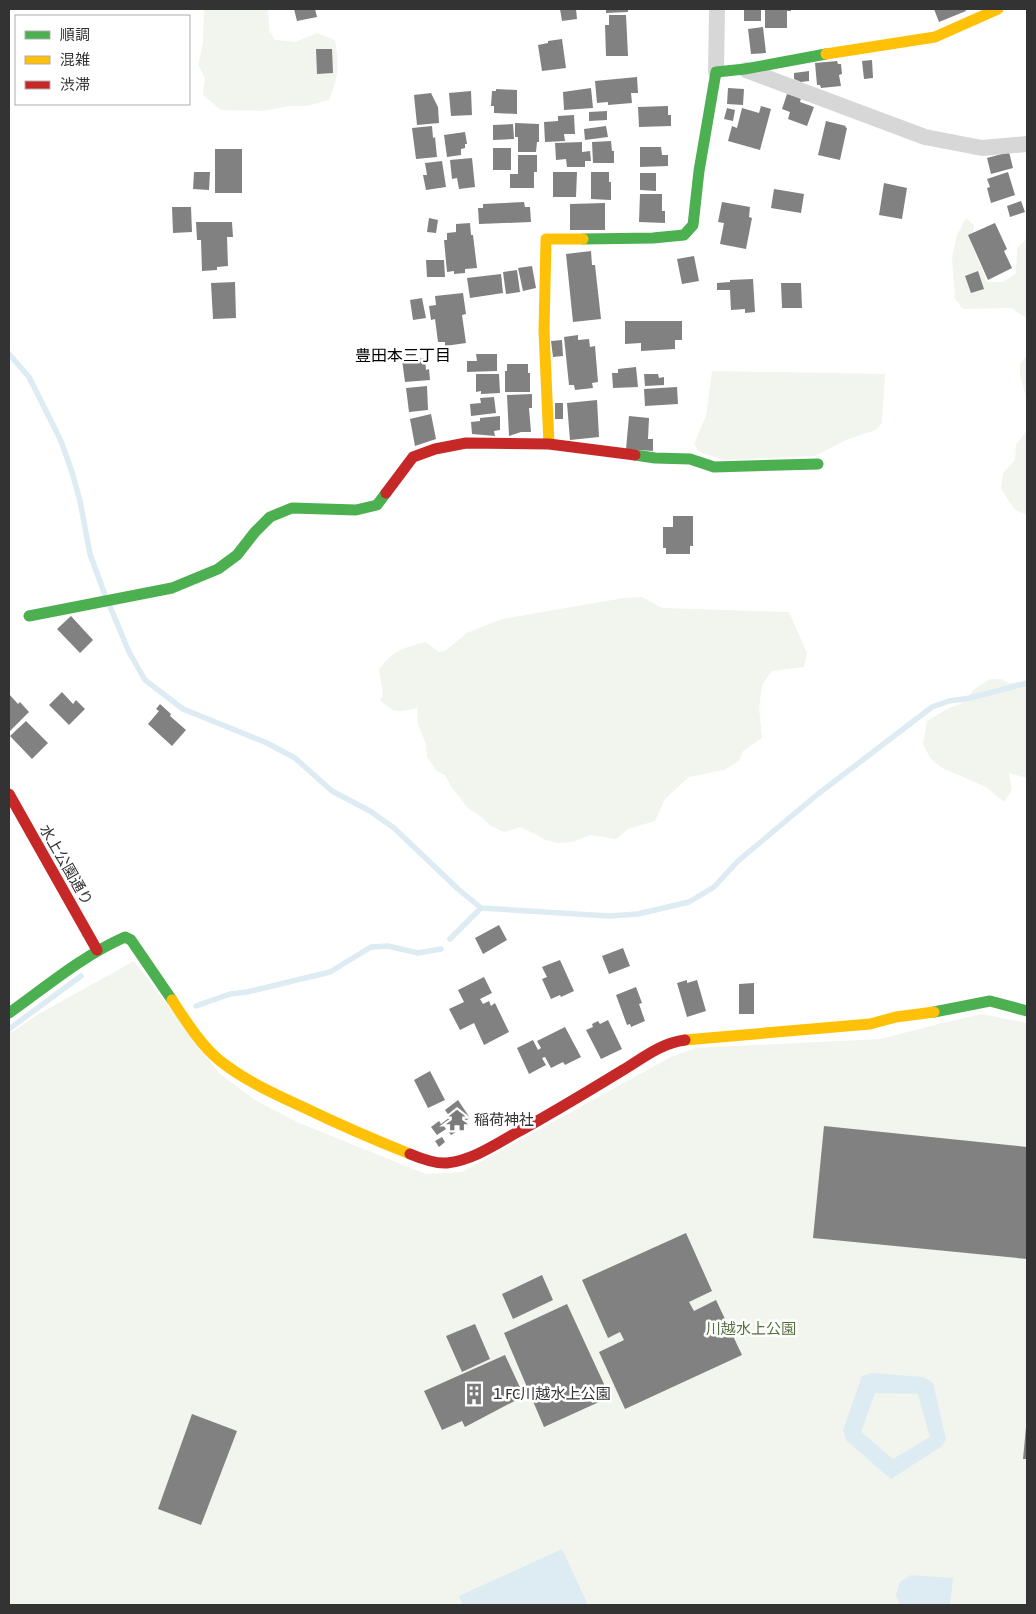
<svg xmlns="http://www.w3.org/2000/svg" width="1036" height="1614" font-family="'Fira Sans','Noto Sans JP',sans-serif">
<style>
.green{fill:#f1f5ed}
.water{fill:#ddebf3;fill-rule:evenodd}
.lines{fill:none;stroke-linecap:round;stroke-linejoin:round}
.stream{stroke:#ddebf3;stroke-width:5.5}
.building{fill:#818181}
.street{stroke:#d7d7d7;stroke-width:16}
.fast{stroke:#4caf50;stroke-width:11}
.slow{stroke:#ffc107;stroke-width:11}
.jam{stroke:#c62828;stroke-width:11}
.labels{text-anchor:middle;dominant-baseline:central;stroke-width:5;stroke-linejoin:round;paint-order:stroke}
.street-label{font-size:15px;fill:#333;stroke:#fff}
.poi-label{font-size:15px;fill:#333;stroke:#fff;text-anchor:start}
.park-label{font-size:15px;fill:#56703f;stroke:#fff}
.neighbourhood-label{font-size:16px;fill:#000;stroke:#fff}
</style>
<rect width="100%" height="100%" fill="#fff"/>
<path class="green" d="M204,9H268L269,30L275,40L295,42L317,33L335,40C339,65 339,76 329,100L307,106H289L263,111L221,110L203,95L205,78L198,65L203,43Z
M966,218L974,225L972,245L987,282H1003L1016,273L1017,248L1027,238V318L1011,308L963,309L955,299L952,258L957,235Z
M1027,356V400L1020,376V363Z
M712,371L885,374L882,423L876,430L848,439L815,456L725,460L699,452L694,444L706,416Z
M1027,430V515L1015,510L1001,489L1003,473L1015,460L1016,445Z
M642,597L662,608L789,612L807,653L804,667L772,671L762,685L759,708L762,738L743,751L739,761L724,770L689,777L665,799L655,821L628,829L616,839L591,835L572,842L557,843L546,840L521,827L504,832L491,826L484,819L468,808L452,788L445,775L437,771L427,757L426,744L418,724L417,708C397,712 395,714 380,700L383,694L379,669C394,650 403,648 426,642L439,652L445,651L467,633L502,619L624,598Z
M991,679H1001L1008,683L1027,682V778L1009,773L1012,790L1004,802L986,787L942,768L930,758L923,744L927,721L947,709L960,704L977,687Z
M134,961L219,1073L255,1100L297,1122L426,1174L462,1172L671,1057L696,1048L881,1039L938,1024L982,1014L1027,1023V1605H9V1034L37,1015Z"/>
<path class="water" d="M872,1373L924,1377L933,1383L946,1439L942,1446L891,1479L846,1440L843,1430L862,1376ZM875,1393L918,1394L930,1437L893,1459L861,1432Z
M562,1549L588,1605H463L459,1596Z
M911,1575L953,1578L950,1605H900L896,1595L900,1582Z"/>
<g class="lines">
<path class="stream" d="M9,354L29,377L61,441L72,472L80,501L90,554L105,595
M109,604L129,652L145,680L183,709L267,743L295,758L332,791L370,811L394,828L458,889L481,908L609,916L638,914L689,902L714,887L738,861L818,794L932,707L949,701L970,698L1027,683
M450,939L481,908
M196,1006L230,994L247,992L330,972L371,947L388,946L418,953L441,949
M9,1029L81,976"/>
</g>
<path class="building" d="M294,9H315L317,17L297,21Z
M560,9H576L577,19L562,21Z
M606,9H628V12L606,13Z
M744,9H761V21H744Z
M765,9H791V11H787V28H765Z
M934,9H965L966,11L939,22Z
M609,15H626L628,56H606L605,25H609Z
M763,27L766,53L751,54L748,29Z
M562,39L566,68L542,71L538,45L548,43V41Z
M316,49H332L333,73L317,74Z
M872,60L873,78L864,79L862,61Z
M837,61L838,64H841L842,74L839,75L841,86L821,88L820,85H817L815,63Z
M809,71V81L801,82L794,79V73Z
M637,77L638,93H631L632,103L608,105V102L597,103L595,81Z
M591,88L593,108L564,110L563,92Z
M728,88L744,89L743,105L727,104Z
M496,89L517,90V114L494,113V106H491L492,91H496Z
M471,91L472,115L451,116L449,93Z
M431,93L438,107L439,123L417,125L414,95Z
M787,94L801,98L800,102L814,107L807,126L788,119L790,112L782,109Z
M668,106V115H671V126L639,127L638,107Z
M761,106L771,109L760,150L728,141L732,126L737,128L742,108L759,113Z
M727,108L735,110L733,121L724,119Z
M607,111V120L589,121V112Z
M574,115L575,134H564L565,141L545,142L544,122L558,121V116Z
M826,121L846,126L845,127L847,128L840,160L818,155Z
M515,123L539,124V142H537L536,152H518V137H515Z
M513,124L514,139L493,140V125Z
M432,126L433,138L435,137L437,157L416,159L412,128Z
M606,126L608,137L585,140L584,129Z
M465,132L467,144H465V148L461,149V155L447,157L444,135Z
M611,141L612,151H614V163H593L592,142Z
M582,142V152L590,151L591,161H585V167H567L566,159L556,160L555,143Z
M640,147H661L662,155H668V166L640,167Z
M493,148H511V170H493Z
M215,149H242V193H215Z
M1009,152L1013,168L991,174L987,158Z
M518,155H537V172H534V188H510V174H518Z
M472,158L475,187L459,189L457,178L452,179L450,160Z
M442,161L446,187L426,190L423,175H427L425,163Z
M194,172H210L209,190L193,189Z
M553,172H577L576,197H553Z
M591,172H609V182H611V200L591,199Z
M1008,172L1015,195L991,203L987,188L990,187L987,179Z
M640,173H656V191L640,190Z
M884,183L907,188L902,219L879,215Z
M774,189L804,194L801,213L771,208Z
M640,194H662V211H665V223L639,222Z
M1021,201L1025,212L1010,217L1007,206Z
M524,202L525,207H530L531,222L479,224L478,208H483V204Z
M722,202L750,207L749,217L752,218L746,249L720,244L724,223L718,222Z
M605,203V230H570V204Z
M172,207H191L192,232L173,233Z
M429,218L438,220L436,233L427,232Z
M196,222H232L233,237H227L228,266L217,267V270L202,271L201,240H197Z
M470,223L471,235H473L477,268L465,269V273L454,274V271L447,272L444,240H447V233L456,232V224Z
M995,223L1007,249L1004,251L1012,268L988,280L968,235Z
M591,251L592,265H595L601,319L573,322L566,254Z
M694,256L699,281L682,284L677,259Z
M426,260H444L445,277H427Z
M532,266L536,288L523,291L518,268Z
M517,270L520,292L506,294L503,272Z
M978,271L984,289L971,293L965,276Z
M501,274L503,293L470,298L467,278Z
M753,279L755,312L745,313V309L731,310L730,290H717V283L730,282V280Z
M235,282L236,318L213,319L211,283Z
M781,283H801L802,308H782Z
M463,293L466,314L462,315L466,343L445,346V342H438L435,319L431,320L429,306L436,305L435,296Z
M422,298L426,318L413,320L410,300Z
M625,321H682V340H675V349L641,351V343L625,344Z
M578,335V340L589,339L590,347L595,346L598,382L592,383L593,388L575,390L574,385H569L564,337Z
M562,340L563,356L553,357L551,341Z
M476,354H497V371L467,372V361H477Z
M425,358L426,370L429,369L430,380L405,382L402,360Z
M507,364H528V373H530V392H505V371H507Z
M636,367L638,387L613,388L612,373H618V369Z
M476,374H499L500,393L481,394V391L476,392Z
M644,374H658L659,378L664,377V385L645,386Z
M427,386L428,410L409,412L406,388Z
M677,387L678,404L645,406L644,389Z
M532,394V408H529L531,432H521L509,436L507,395Z
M494,397L496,413L471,416L470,404L481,403L480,398Z
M597,400L599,437L570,440L567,403Z
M555,403H563V419H555Z
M431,414L436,439L415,446L410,419Z
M500,416V430L494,431L495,436L472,434L471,422L480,421V418Z
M629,416L649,418L648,439H653V451L626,449Z
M673,516H693V546H690V554H666V548H663V527H673Z
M71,616L93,640L80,653L57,629Z
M62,692L73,704L76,700L85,709L69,725L49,705Z
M9,694L18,704L20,702L29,712L9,732Z
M160,704L171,714L170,716L186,730L172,746L148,724L159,711L156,709Z
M26,721L48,743L32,759L10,736Z
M499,925L507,940L483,954L475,938Z
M623,948L630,966L609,974L602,956Z
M560,960L574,991L561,997L560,995L551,999L542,979L547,977L542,967Z
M484,977L492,993L480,999L483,1004L489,1001L491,1006L495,1003L509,1032L484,1045L474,1023L460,1030L449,1009L464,1002L458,990Z
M687,980V983L697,980L706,1011L687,1017L677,983Z
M754,983V1014H739V984Z
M636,987L642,1003L639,1004L645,1021L631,1027L630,1024L627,1025L616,995Z
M608,1020L622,1049L601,1059L586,1030L593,1027L592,1024L598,1021L600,1024Z
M565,1027L581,1057L565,1065L563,1062L551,1068L545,1057L542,1058L546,1065L529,1074L517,1048L533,1040L538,1050L541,1048L537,1041Z
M430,1071L445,1100L428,1108L414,1080Z
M458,1100L470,1118L457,1126L454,1122L452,1123L451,1122L444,1126L446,1129L437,1135L431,1127L439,1121L441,1124L450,1117L445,1110Z
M824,1126L1027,1147V1259L813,1238Z
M453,1128L456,1132L451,1135L448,1131Z
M442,1137L445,1142L439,1147L435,1141Z
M686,1233L712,1291L689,1302L694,1311L716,1300L742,1355L625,1409L599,1352L624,1340L620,1332L608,1338L582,1280Z
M542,1275L553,1300L513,1319L502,1294Z
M567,1304L610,1397L544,1427L504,1333Z
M475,1324L490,1359L462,1372L446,1336Z
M505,1355L524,1396L465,1427L462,1421L442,1430L424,1391Z
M192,1414L237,1431L201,1525L158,1509Z
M1026,1427H1027V1459H1023Z"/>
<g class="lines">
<path class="street" d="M746,70L925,137L982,148L1027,144
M716,72L717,9"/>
<path class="fast" d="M583,239L653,238L684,235L693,225L699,171L716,72L745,69L826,54
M635,455L655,458L690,459L714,467L818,464
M29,616L172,588L218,569L237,555L255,532L270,517L292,508L356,510L377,505L386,493
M934,1012L990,1001L1027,1011
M9,1013C47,986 82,956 125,937L131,940L172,1000"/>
<path class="slow" d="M826,54L935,37L998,9
M549,444L544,331L546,239H583
M172,1000C186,1021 200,1044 219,1060C245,1081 275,1094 305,1108C340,1125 375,1140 410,1154
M685,1040L870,1024L896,1017L934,1012"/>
<path class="jam" d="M386,493L413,457L435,449L466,443L549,444L635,455
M9,794L97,950
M410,1154C422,1159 435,1164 447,1163C472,1160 493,1146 514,1134C551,1114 587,1092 623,1070C643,1058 661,1043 685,1040"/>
</g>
<defs>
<g id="temple-bare" transform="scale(1.725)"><path d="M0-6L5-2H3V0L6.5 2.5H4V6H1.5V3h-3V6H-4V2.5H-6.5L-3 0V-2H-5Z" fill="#7a7a7a" stroke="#fff" stroke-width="2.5" paint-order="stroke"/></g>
<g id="building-bare" transform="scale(1.725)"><path d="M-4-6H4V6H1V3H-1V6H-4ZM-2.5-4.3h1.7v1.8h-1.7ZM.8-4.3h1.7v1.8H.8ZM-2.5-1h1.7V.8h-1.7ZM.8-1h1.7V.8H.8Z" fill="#7a7a7a" stroke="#fff" stroke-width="2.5" paint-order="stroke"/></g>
</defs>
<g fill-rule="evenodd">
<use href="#temple-bare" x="457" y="1120"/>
<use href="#building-bare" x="474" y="1394"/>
</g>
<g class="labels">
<g class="street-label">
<text transform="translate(66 865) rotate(60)">水上公園通り</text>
</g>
<g class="poi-label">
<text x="474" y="1120">稲荷神社</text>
<text x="490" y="1394">１FC川越水上公園</text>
</g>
<g class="park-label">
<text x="751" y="1329">川越水上公園</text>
</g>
<g class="neighbourhood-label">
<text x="403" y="355">豊田本三丁目</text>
</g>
</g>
<rect width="1036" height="1614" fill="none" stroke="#333333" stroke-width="20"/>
<rect x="15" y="15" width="175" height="90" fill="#ffffff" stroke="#adadad"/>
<rect x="25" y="31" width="25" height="8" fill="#4caf50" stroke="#adadad"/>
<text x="60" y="40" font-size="15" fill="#333333">順調</text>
<rect x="25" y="56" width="25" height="8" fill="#ffc107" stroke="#adadad"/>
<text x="60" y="65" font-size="15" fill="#333333">混雑</text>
<rect x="25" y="81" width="25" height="8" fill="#c62828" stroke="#adadad"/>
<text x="60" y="90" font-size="15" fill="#333333">渋滞</text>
</svg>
